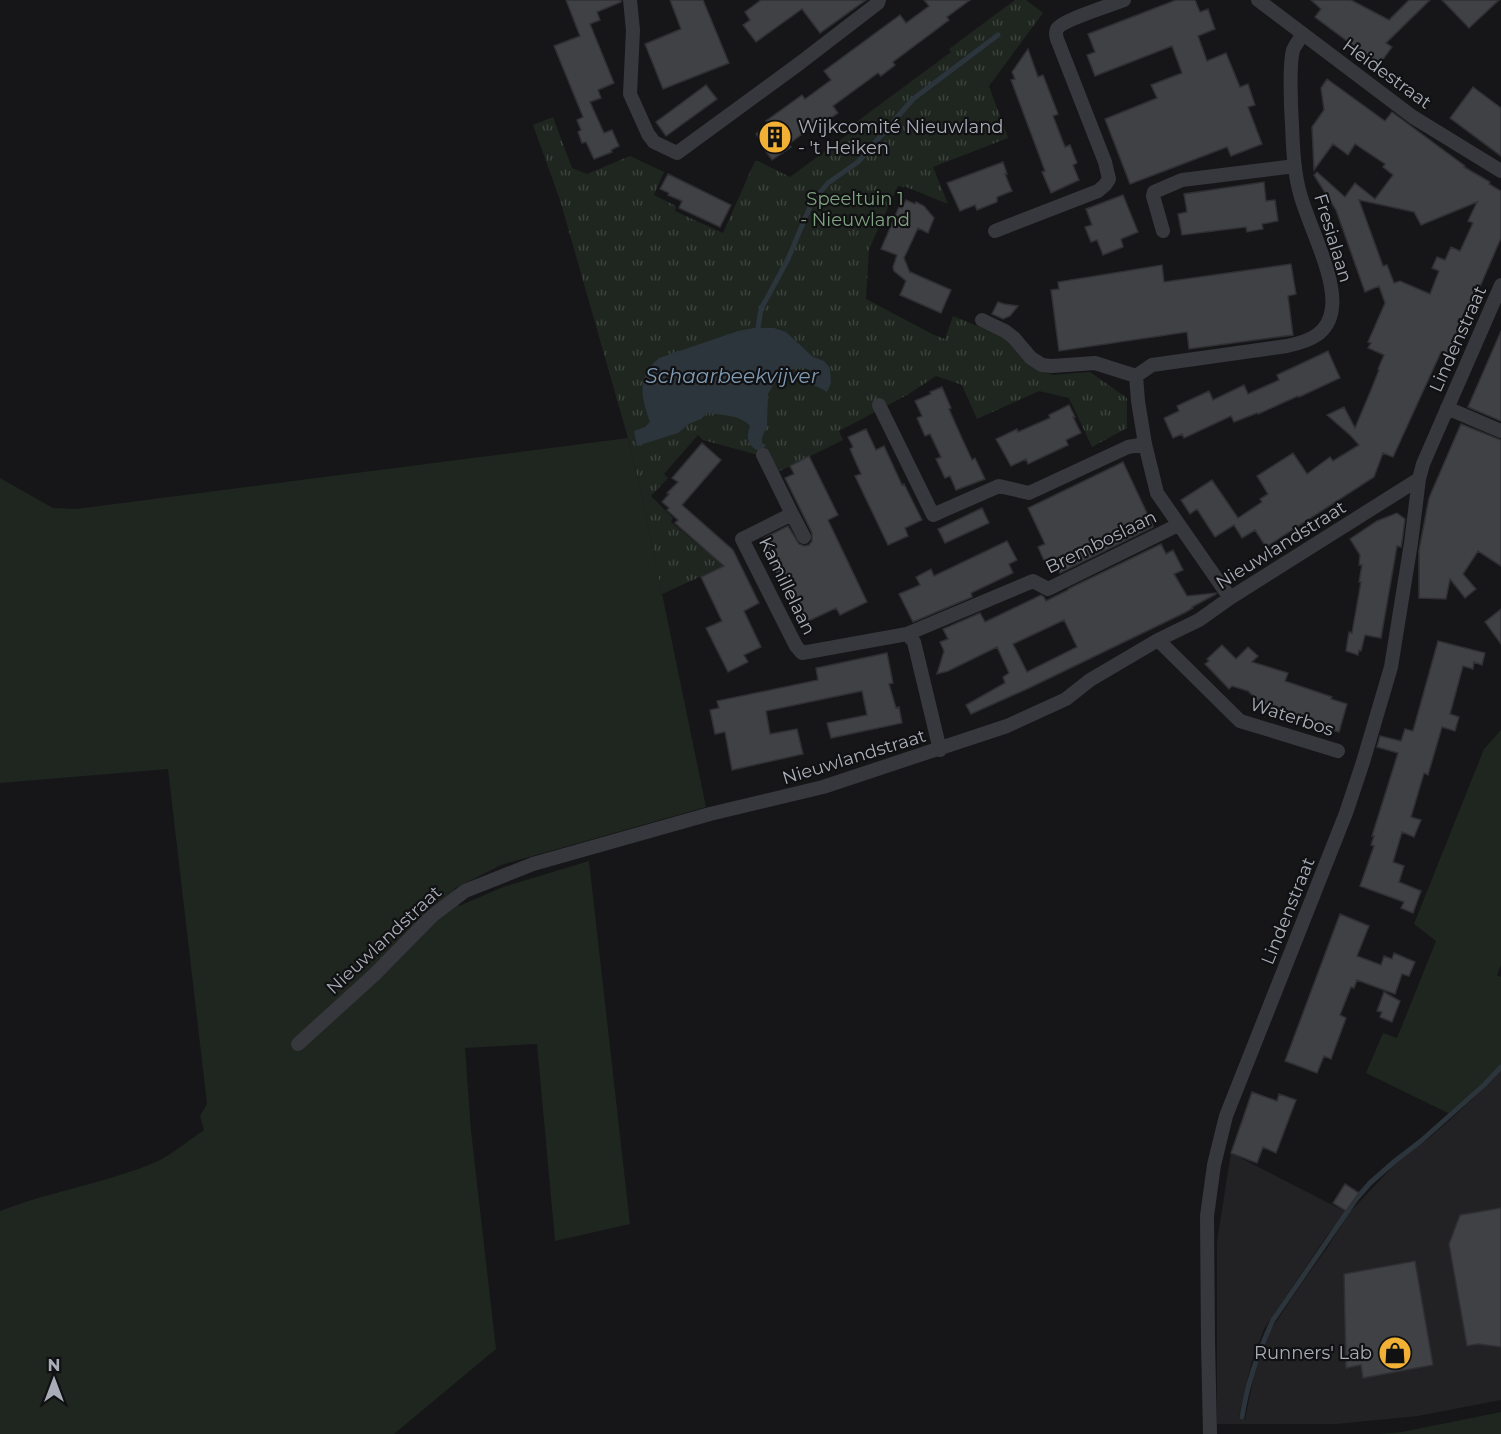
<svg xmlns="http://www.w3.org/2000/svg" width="1501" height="1434" font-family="Montserrat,sans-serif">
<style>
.built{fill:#222225}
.grass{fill:#1e261f}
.park{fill:url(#park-tufts)}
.water{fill:#2c353c}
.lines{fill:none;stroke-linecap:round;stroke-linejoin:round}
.stream{stroke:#2c353c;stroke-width:5}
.building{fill:#404145;stroke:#303034;stroke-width:1.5;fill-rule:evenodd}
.minor{stroke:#37383d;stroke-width:14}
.labels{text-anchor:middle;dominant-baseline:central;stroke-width:4.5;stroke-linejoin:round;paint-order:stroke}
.street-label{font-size:18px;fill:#a8adb8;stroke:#111113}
.poi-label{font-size:18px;fill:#a8adb8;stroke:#111113;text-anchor:start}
.park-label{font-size:18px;fill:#7fa381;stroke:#111113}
.water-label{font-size:20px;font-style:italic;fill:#7f9bb3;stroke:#111113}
</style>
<defs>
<pattern id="park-tufts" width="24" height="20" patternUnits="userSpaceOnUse" patternTransform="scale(1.5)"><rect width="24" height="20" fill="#1e261f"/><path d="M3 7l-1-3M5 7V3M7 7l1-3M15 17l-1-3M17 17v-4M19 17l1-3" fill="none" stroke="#3c433d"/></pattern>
</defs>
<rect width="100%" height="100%" fill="#161618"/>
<path class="built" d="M1501,1070V1400L1418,1416L1336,1424H1217V1241L1231,1153L1346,1212L1326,1237L1264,1329L1252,1361L1241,1406L1239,1418L1245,1419L1254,1375L1268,1334L1304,1280L1327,1248L1349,1213L1397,1162L1429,1138L1451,1119L1484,1088Z"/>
<path class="grass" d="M628,438L643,501L706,807L501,865L454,889L459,906L503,887L589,861L630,1224L555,1241L537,1044L465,1048L471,1131L496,1349L394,1434H0V1211C51,1191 108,1183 158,1161C174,1153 189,1140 204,1130L200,1116L207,1104L168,769L0,783V478L53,508L76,509Z
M1501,730V965L1497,975L1501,977V1064L1483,1084L1450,1114L1366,1073L1383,1033L1397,1038L1436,941L1414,924L1484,749Z
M1501,1412V1434H1379L1402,1432Z"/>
<path class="park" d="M1015,0H1026L1043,13L989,86L1008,138L933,167L948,204L906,187L898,186L869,249L866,299L934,335L945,339L953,316L1004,337L1034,367L1053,375L1090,372L1127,398V428L1092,447L1069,398L1039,391L977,419L962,385L936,376L907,395L839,431L843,440L778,472L758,455L703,440L698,435L664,474L668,478L651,496L673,518L671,522L724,566L662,594L643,501L628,438L560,200L533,125L553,117L572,168L587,174L630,156L664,172L654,195L676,206L675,211L723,233L755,161H758L790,177L858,127L855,123L951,52L949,49Z"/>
<path class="water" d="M754,328H774L786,332L813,357L824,361L830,368L831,383L827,392L814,385L816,372L804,368L786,370L778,377L768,394L767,426L762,438V443L766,445L763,449L759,451C747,446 746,437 750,426C741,415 720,415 707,413L701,419L689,424L678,433L637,446L634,431L645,427L650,422C641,396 636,377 659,358L738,331Z"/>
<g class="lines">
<path class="stream" d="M758,328L761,309L788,259L812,202L828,183L858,162L913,99L998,35
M1242,1417C1247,1384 1259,1350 1273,1320L1356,1199L1370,1183L1395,1161L1421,1141L1484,1085L1501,1067"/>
</g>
<path class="building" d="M566,0H621V2L597,12L600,20L590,24L614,83L598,90L601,98L590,102L604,133L612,130L619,146L611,150L612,152L594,159L586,142L582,143L578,132L581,130L577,120L583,117L554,46L580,36Z
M670,0H703L729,63L663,89L645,44L681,29Z
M761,0H866L820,33L802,9L756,42L743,25L750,20L745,12Z
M924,0H970L947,17L949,20L893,62L895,65L881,76L878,73L833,106L838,113L819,126L817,123L789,144L791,147L772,160L765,150L766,149L756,134L769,125L766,121L802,95L805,99L831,80L824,71L900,15L906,23L929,6Z
M1176,0H1195L1200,12L1208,9L1215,29L1198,36L1207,61L1226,53L1240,87L1248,84L1255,105L1248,107L1262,144L1231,156L1227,147L1130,184L1105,119L1157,98L1151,85L1182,73L1172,46L1095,76L1087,55L1095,52L1088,34Z
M1311,0H1351L1389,20L1409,0H1430L1386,43L1392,47L1379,65L1315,17L1321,9Z
M1442,0H1499L1469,28Z
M1028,49L1038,77L1043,75L1058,114L1053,116L1065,147L1070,145L1077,163L1073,165L1079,180L1051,193L1042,172L1045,171L1011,80L1015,79L1012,72Z
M1327,79L1385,121L1392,112L1465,166L1464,167L1490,182L1489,184L1501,191V238L1450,356L1441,352L1393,457L1383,453L1374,477L1266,547L1255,530L1242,538L1234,525L1215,537L1197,509L1190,514L1181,500L1212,480L1238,518L1262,502L1260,499L1268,494L1257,476L1293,453L1307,474L1330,457L1333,461L1359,445L1351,436L1327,415L1344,407L1355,428L1371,390L1379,370L1378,369L1384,355L1368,348L1371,343L1368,342L1385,303L1379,286L1365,292L1336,210L1314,175L1317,172L1345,197L1355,183L1375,199L1393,175L1383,167L1385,164L1355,144L1348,155L1333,144L1314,170L1312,127L1324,110L1321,88ZM1359,200L1414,212L1421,225L1477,202L1468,221L1473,223L1460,251L1451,247L1445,260L1437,257L1432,268L1439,271L1430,294L1400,281L1394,283L1387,265L1383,266Z
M706,85L717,99L666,136L656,122Z
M1473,87L1501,108V156L1450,118Z
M1003,162L1007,174H1005L1012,191L997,197V202L977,210L975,205L960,211L947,183Z
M668,174L731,205L720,227L679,208L682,201L668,195L669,193L660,189Z
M1264,182L1266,201L1275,200L1278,221L1262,224L1263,229L1247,232L1246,227L1182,235L1178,214L1187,212L1184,194Z
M1123,195L1138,232L1121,239L1123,247L1103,255L1097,240L1091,242L1085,227L1092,225L1086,209Z
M906,200L915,204L916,202L924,206L934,218L928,233L918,228L904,258L910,273V272L951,290L941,313L900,295L906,281L894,271L893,267L897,255L881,249L899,207L902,208Z
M1291,264L1296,294L1288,296L1293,335L1189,349L1187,332L1059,351L1051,290L1059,289L1058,282L1162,265L1164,282Z
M998,302L1004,304L1018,306L1010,316L1003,319L992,314Z
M1501,331V421L1468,407Z
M1328,351L1340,378L1299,397L1298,396L1258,414L1257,413L1234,422L1231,416L1184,438L1182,434L1173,438L1164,418L1179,411L1177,406L1209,391L1213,400L1244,385L1248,394L1279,380L1277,375Z
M942,387L951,408L949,409L960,434L972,460L975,458L985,479L956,490L950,476L945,478L936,459L941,457L930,434L925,436L917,418L922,416L915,401L931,394L930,392Z
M1069,405L1075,417H1073L1081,433L1066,440L1068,445L1028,464L1026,459L1011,466L996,439L1017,429L1018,432L1050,418L1049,415Z
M1461,424L1501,440V566L1478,551L1463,574L1476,589L1465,598L1450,579L1446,599L1419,598V550L1429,498Z
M866,429L876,450L884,446L902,485L904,484L922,520L905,528L908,536L888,545L855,476L861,474L850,449L853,447L848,437Z
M702,443L721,460L682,505L733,550L759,603L744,611L761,647L744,655L748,662L728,672L706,628L722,621L701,577L724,566L675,523L678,520L667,510L669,508L662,502L669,494L667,493L678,482L672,478Z
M809,456L838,515L828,520L867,602L840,615L836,608L802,624L770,559L772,558L764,541V538L788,526L799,544L804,546L809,545L812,541V533L785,478L794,474L790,466Z
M1123,462L1153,526V527L1060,573L1055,563L1047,567L1038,547L1045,544L1028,508Z
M982,508L989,523L945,543L938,529Z
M1397,513L1405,519L1402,542L1401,547L1397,546L1381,638L1365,635L1361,651L1359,650L1358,655L1346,651L1349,632L1352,633L1361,582H1359L1362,565H1359L1360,555L1350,539L1377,521Z
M1007,541L1017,560L1009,564L1013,573L971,593L972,597L913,622L899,594L920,585L916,577L931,569L934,576Z
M1161,544L1166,554L1173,550L1183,570L1174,574L1187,596L1216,593V594L1192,607L1193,608L1184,613L1029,688L971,714L966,705L1005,683L1003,677L1009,673L997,647L948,671L937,674L944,651L940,642L948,639L943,629L980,613L985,622L1041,595L1044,597L1046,601L1068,590V589ZM1064,620L1077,647L1027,672L1013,644Z
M1501,609V644L1485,622Z
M1438,641L1485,653L1482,665L1474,662L1473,669L1463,666L1450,714L1459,717L1455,731L1442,727L1428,775L1424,773L1411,817L1421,820L1414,837L1402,832L1393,862L1404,866L1399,882L1421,891L1413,913L1401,908L1404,902L1360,886L1374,846L1371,845L1374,836H1372L1398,753L1377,747L1380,736L1401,741L1405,729L1413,731Z
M1222,645L1236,659L1248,647L1258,656L1252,662L1288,673L1285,681L1332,697L1331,699L1347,704L1339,732L1259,707L1260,703L1248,691L1232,686L1229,689L1205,664L1209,661L1207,659Z
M887,653L893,683L889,684L896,708L899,707L902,723L831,738L827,723L867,715L862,691L766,711L770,734L797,729L803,754L732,770L725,732L715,734L710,710L719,708L717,701L818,680L816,668Z
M1340,914L1369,926L1357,956L1381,965L1384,956L1392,959L1394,953L1415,962L1409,976L1402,974L1395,994L1357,980L1354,988L1351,987L1340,1015L1346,1018L1331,1059L1324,1056L1317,1073L1285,1061Z
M1384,992L1400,1001L1392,1022L1380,1017L1382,1012L1377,1011Z
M1252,1092L1277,1101L1279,1094L1296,1100L1276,1153L1263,1147L1257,1163L1231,1153Z
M1345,1184L1359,1193L1346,1211L1333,1203Z
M1501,1208V1347L1478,1344L1467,1346L1449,1244L1460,1215Z
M1415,1261L1433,1365L1363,1378L1361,1365L1346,1368L1344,1274Z"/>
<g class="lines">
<path class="minor" d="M630,0L633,30L630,94L648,134L654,142L677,153L800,63L878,3L879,0
M1258,0L1413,117L1501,171
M995,231L1098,191L1105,185L1109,179L1105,162L1057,39C1056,35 1055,33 1057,29C1062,20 1112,5 1124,0
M1163,231L1153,196L1154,192L1182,180L1295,166
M982,320L1005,331L1014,338L1031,358L1042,365L1052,366L1095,363L1136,376L1152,365L1287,346C1310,341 1329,334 1332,308C1336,277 1310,228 1301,197C1292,168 1293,136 1291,106C1291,89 1289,66 1293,50C1295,45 1300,39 1303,34
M1136,376L1138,401L1145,444L1157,493L1230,598
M879,405L933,515L999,486L1029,493L1128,447L1145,444
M1447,408L1501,431
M763,455L792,514L742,539L796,646L802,653L907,634L914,642L940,750
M792,514L804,537
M907,634L1033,581L1048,589L1178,525
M1158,640L1240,721L1338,751
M298,1044L374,975L432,916L465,891L533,864L710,814L823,787L1007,726L1066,699L1090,680L1158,640L1199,620L1230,598L1419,479
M1210,1434L1208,1341L1207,1216L1214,1165L1226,1116L1346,813L1363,762L1391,667L1411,543L1419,479L1423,464L1501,285"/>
</g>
<defs>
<g id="building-disc" transform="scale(1.725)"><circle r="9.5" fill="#f2b134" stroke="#111113"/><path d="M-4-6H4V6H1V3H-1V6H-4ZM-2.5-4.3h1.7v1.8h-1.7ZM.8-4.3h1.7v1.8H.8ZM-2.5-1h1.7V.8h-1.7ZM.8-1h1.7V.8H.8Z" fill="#111"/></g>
<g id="shop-disc" transform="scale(1.725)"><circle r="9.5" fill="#f2b134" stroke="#111113"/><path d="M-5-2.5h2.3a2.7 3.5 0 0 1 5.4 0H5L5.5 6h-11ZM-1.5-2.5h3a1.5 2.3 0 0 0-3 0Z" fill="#111"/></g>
</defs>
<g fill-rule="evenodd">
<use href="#building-disc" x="775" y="137"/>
<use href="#shop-disc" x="1395" y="1353"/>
</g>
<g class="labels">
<g class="street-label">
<text transform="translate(1387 74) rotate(36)">Heidestraat</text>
<text transform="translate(1333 238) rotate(73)">Fresialaan</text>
<text transform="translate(1458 339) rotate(-66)">Lindenstraat</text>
<text transform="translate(1101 542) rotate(-26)">Bremboslaan</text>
<text transform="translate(1281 545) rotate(-32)">Nieuwlandstraat</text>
<text transform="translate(787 586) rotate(64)">Kamillelaan</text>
<text transform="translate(1292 717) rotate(18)">Waterbos</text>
<text transform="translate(854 757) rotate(-17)">Nieuwlandstraat</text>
<text transform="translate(1288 911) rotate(-68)">Lindenstraat</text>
<text transform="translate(384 940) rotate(-43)">Nieuwlandstraat</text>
</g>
<g class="poi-label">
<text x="798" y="127">Wijkcomité Nieuwland<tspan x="798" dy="21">- 't Heiken</tspan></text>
<text x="1372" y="1353" text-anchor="end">Runners' Lab</text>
</g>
<g class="park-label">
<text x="855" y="199">Speeltuin 1<tspan x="855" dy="21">- Nieuwland</tspan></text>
</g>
<g class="water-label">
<text x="732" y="376">Schaarbeekvijver</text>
</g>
</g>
<g transform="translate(54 1380)" stroke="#111113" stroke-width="4.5" paint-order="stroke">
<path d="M0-4.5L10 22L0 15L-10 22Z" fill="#a8adb8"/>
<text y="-9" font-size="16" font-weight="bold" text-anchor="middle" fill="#a8adb8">N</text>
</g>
</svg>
